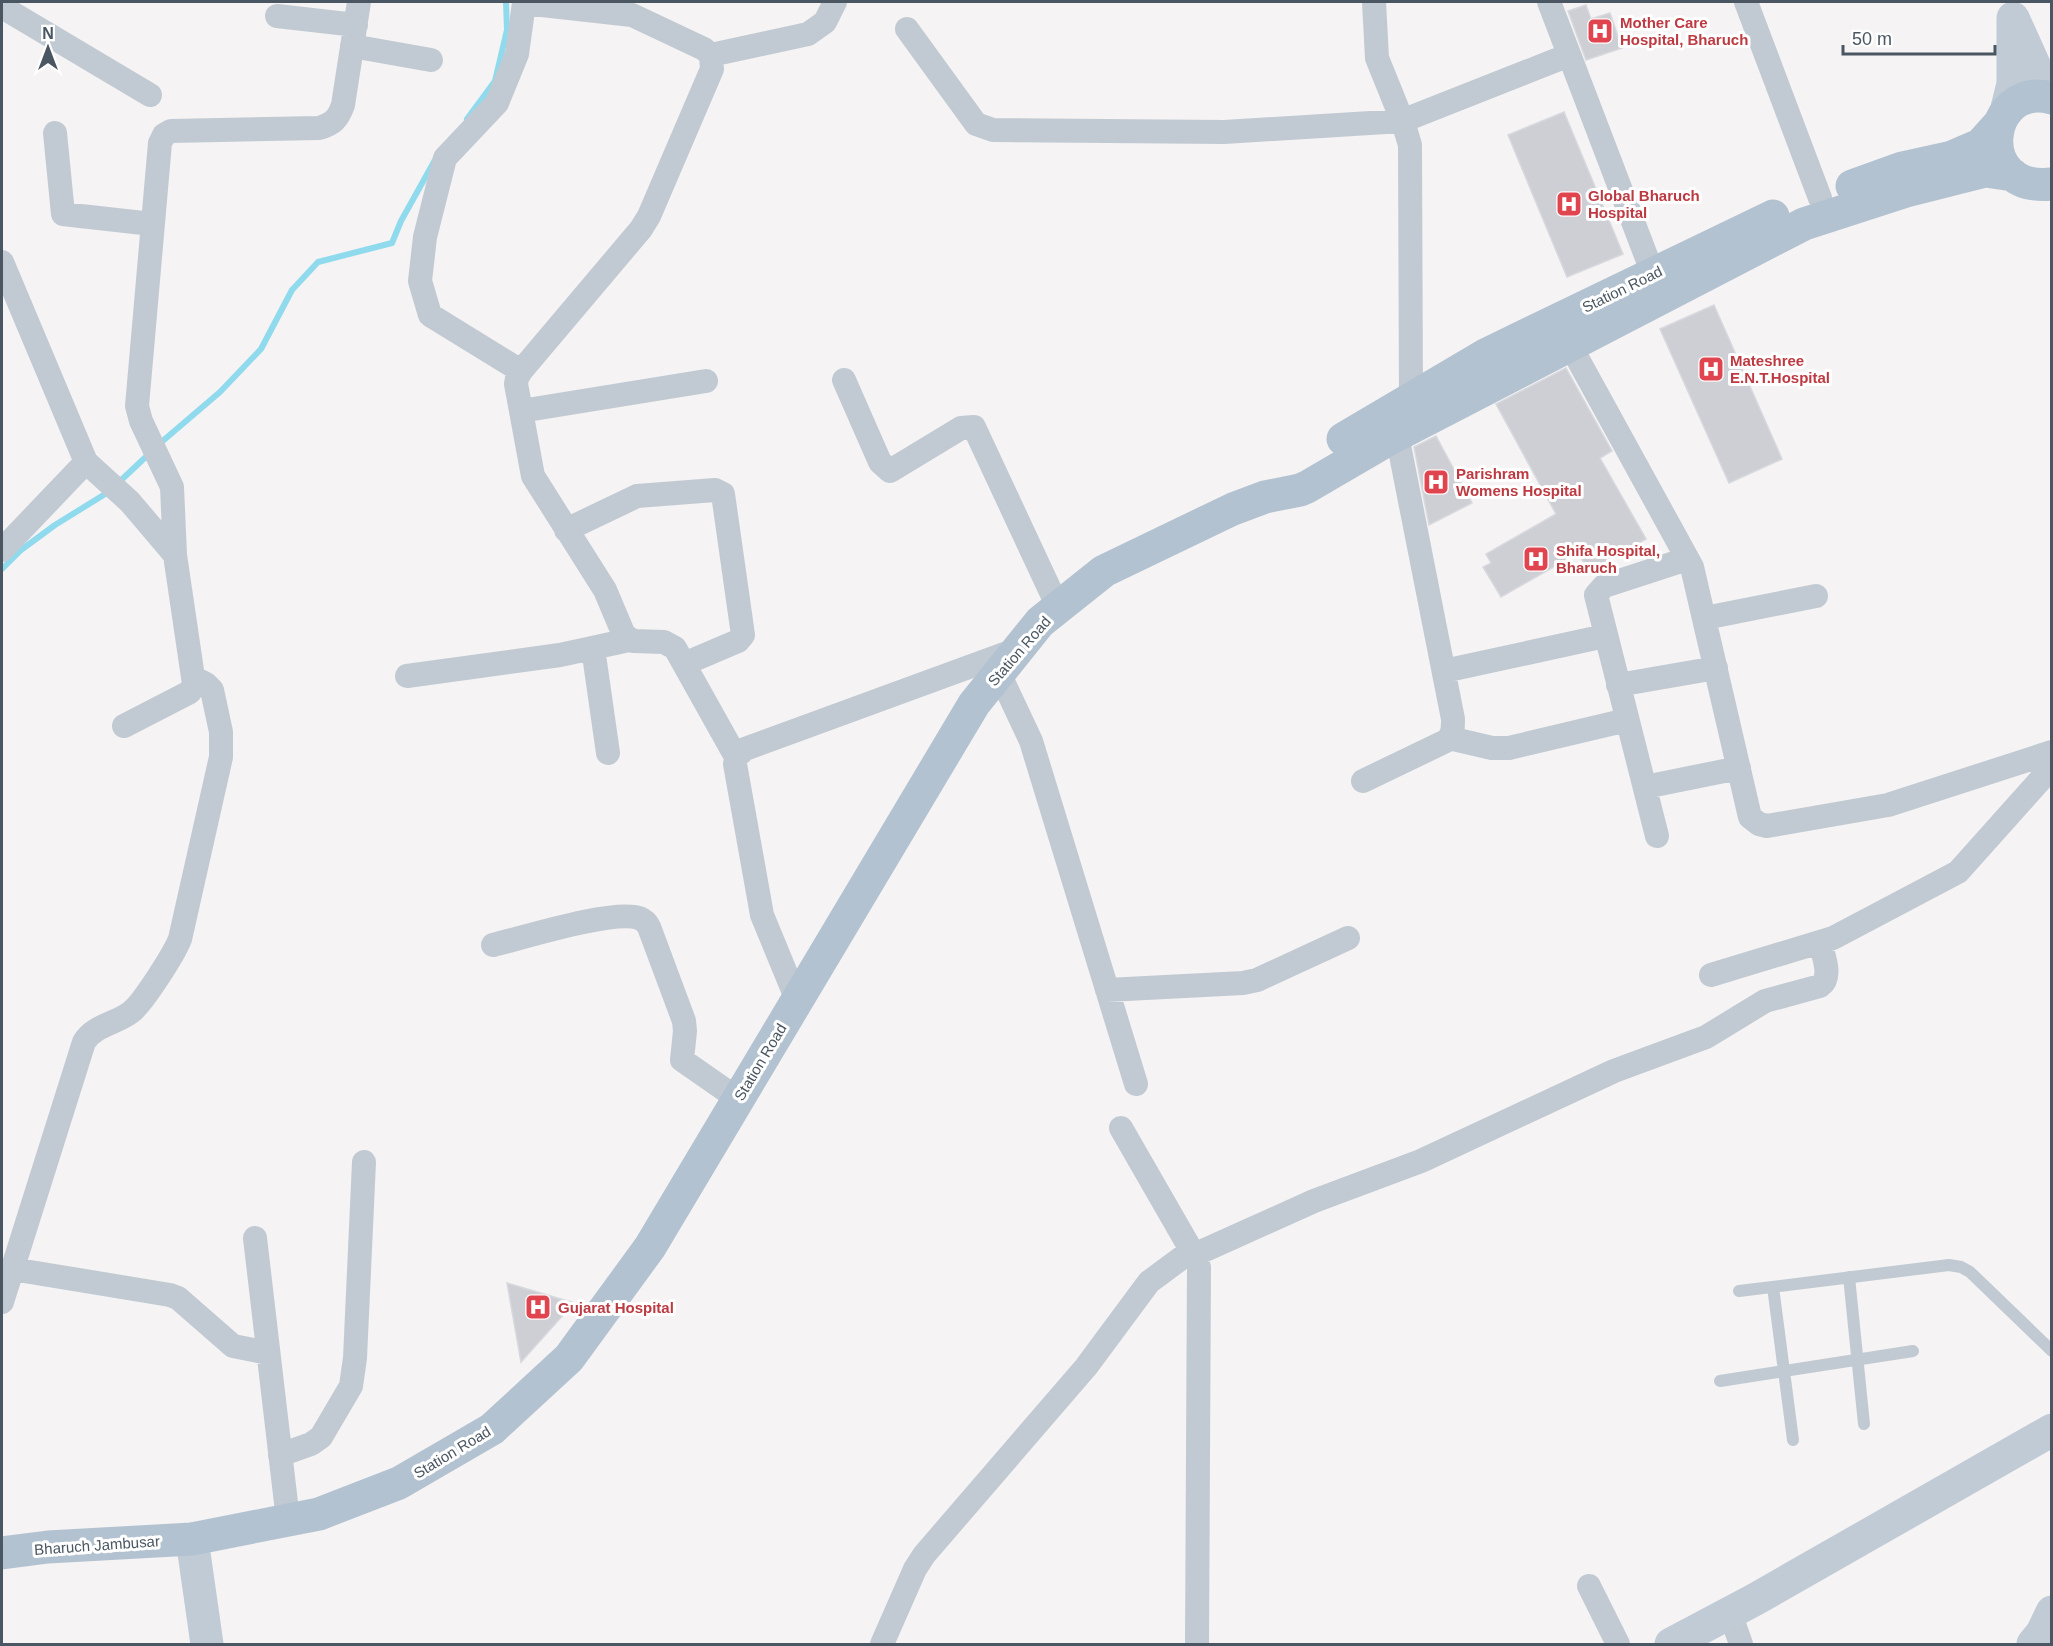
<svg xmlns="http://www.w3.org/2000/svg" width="2053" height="1646" font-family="Arial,sans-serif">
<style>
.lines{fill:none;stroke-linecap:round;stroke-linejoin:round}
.stream{stroke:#90daee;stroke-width:6}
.building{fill:#cdcfd5;stroke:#d7d9de;stroke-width:1.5}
.lane{stroke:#c1cad2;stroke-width:12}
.street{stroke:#c1cad2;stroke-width:24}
.secondary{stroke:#c1cbd6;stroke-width:33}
.primary{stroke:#b3c2d1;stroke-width:33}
.labels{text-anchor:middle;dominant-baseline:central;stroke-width:6;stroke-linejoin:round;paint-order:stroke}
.health-label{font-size:15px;font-weight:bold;fill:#be3a42;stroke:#fff;text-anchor:start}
.street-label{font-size:15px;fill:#4a5661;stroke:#fff}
</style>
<rect width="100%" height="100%" fill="#f5f3f3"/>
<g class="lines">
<path class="stream" d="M467,119L495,81L507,30L506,2
M158,445L220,392L261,349L292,290L318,262L392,243L401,221L435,160
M117,484L151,452
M2,569L21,550L55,525L110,491"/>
</g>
<path class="building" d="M1586,5L1591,19L1610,13L1622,48L1586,60L1568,11Z
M1564,112L1623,254L1567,277L1508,135Z
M1714,305L1782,459L1729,483L1660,329Z
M1566,368L1612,451L1600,458L1646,539L1589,571L1578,553L1501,597L1483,567L1491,563L1486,554L1556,514L1496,404Z
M1436,436L1472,503L1429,525L1414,447Z
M507,1283L574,1303L521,1362Z"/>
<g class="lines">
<path class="lane" d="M1849,1277L1864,1424
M1773,1287L1793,1440
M1739,1291L1949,1265L1961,1267L1970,1272L2052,1351
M1720,1381L1913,1351"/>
<path class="street" d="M1374,2L1377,58L1404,125L1410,145L1411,399L1419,410
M1549,2L1653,274
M1746,2L1820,198
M2,7L150,95
M277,16L356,25
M907,29L976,124L993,130L1224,132L1402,121L1569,55
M352,46L431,60
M711,55L808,34L825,22L835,2
M55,133L63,214L152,224
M2,262L86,462L130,502L175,555
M1570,345L1692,567L1750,817L1759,824L1767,826L1888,805L2052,752
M521,371L430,315L420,281L425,237L445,158L497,103L517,54L524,3L632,15L704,49L711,55L712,69L649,216L641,229L521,371L517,378L516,384L533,476L605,590L624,635L633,641L664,642L675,648L736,757
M844,380L880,462L890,471L961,428L974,427L1058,607
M521,411L706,381
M566,530L637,496L715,490L723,494L743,635L738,641L684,664
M2,550L86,462
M1705,618L1816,596
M593,648L608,753
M1444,671L1605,636
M999,673L1031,741L1136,1084
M407,676L560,655L629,640
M1618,685L1716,668
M124,726L190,692L194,684L175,555L172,487L141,421L137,406L160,143L164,135L171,131L319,128C333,124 338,119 343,105L359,2
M1449,738L1492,748H1509L1627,720
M1363,781L1446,741C1453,735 1453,729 1453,719L1397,435
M1645,787L1739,768
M1657,836L1596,595L1604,586L1687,559
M493,945C522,938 614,909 639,918C644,920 647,923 649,927L684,1021L685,1031L682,1060L738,1099
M1711,975L1833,938L1958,872L2052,767
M1107,990L1243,983L1257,980L1348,938
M797,1000L762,915L735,764L736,757L745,749L1018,649
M1121,1128L1194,1255L1199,1267L1197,1644
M255,1238L288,1520
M1194,1255L1314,1201L1421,1161L1614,1071L1706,1037L1765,1001L1820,986C1833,977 1823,955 1820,942
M12,1269L170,1295L178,1298L233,1346L268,1353
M2,1302L84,1042C94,1025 116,1024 131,1012C143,1003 174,954 180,939L221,757V732L212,690L206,684L194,678
M280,1455L311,1444L321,1437L351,1386L355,1358L364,1162
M1589,1586L1618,1644
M1730,1613L1741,1644
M882,1644L915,1569L924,1555L1086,1367L1149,1282L1191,1251"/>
<path class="secondary" d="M2006,112L2013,84V18L2036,69L2052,89
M192,1539L207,1644
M1671,1644L1754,1600L2052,1430
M2033,1644L2042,1633L2052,1612"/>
<path class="primary" d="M2052,98C1985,80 1972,193 2052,184
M1852,186L1902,168L1952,157L1980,145L1999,124
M1343,439L1487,354L1773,216
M2,1553L48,1547L192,1539L319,1514L399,1483L492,1429L569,1358L650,1247L974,704L1040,622L1104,571L1233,509L1265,497L1300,490L1307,487L1391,438L1804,224L1906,191L1985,171L2013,175"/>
</g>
<defs>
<g id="hospital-square" transform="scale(1.35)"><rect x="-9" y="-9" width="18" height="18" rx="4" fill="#e0444e" stroke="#fff"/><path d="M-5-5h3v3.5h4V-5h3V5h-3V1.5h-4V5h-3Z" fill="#fff"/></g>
</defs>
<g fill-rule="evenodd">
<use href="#hospital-square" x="1600" y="31"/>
<use href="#hospital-square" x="1569" y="204"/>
<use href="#hospital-square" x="1711" y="369"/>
<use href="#hospital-square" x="1436" y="482"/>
<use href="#hospital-square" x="1536" y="559"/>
<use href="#hospital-square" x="538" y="1307"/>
</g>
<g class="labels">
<g class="health-label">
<text x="1620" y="22">Mother Care<tspan x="1620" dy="17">Hospital, Bharuch</tspan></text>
<text x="1588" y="195">Global Bharuch<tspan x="1588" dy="17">Hospital</tspan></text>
<text x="1730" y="360">Mateshree<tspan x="1730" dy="17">E.N.T.Hospital</tspan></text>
<text x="1456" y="473">Parishram<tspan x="1456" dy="17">Womens Hospital</tspan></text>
<text x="1556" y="550">Shifa Hospital,<tspan x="1556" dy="17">Bharuch</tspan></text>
<text x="558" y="1307">Gujarat Hospital</text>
</g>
<g class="street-label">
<text transform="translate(1622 289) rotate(-26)">Station Road</text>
<text transform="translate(1019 651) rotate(-49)">Station Road</text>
<text transform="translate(760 1062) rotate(-59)">Station Road</text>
<text transform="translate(452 1452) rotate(-31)">Station Road</text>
<text transform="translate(97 1545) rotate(-4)">Bharuch Jambusar</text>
</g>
</g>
<rect width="2053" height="1646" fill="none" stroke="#4a5661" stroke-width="6"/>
<g transform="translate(48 48)" stroke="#ffffff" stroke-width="4.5" paint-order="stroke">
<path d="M0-4.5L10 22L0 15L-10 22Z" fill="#4a5661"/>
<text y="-9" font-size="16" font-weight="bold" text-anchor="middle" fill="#4a5661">N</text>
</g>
<path d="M1843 45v9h152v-9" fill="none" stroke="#4a5661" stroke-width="3"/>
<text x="1852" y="45" font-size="18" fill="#4a5661" stroke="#ffffff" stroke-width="4.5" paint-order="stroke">50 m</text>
</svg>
